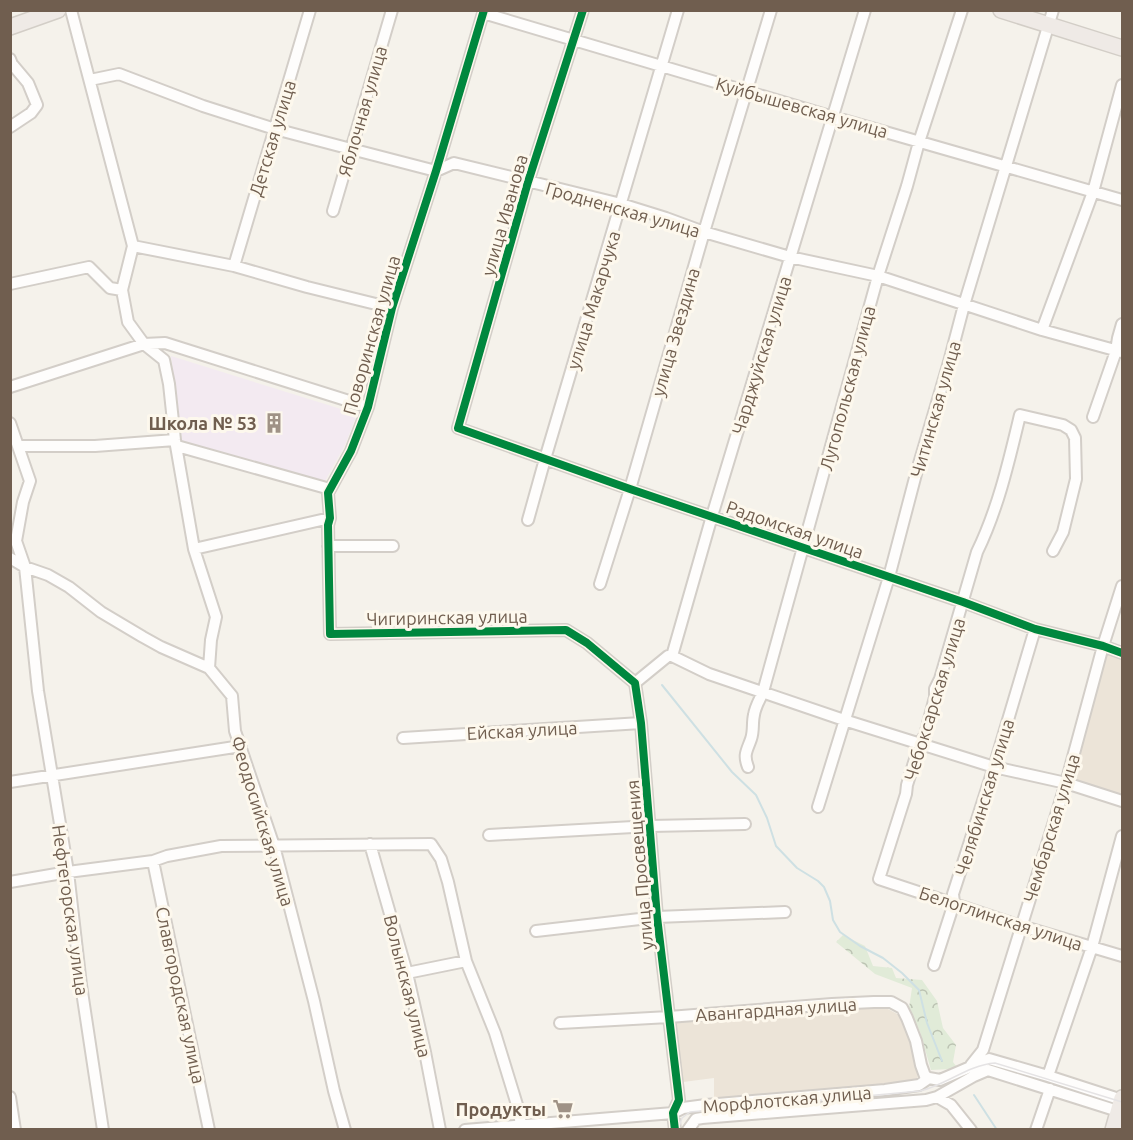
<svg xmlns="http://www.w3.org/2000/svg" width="1133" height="1140" font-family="Ubuntu,sans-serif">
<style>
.residential{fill:#ece4d8}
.education{fill:#f3eaf1}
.forest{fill:url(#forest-crowns)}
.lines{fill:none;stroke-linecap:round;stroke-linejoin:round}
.stream{stroke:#cee0e3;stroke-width:2}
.minor-casing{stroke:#d3cec8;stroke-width:14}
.highway-casing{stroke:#d3cec7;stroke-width:18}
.minor{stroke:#fefdfc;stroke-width:10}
.highway{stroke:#efeae6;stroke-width:15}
.tram{stroke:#e5e3e4;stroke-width:1.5}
.cycleway-casing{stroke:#fdf8ed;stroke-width:11}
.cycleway{stroke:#00873e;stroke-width:8}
.labels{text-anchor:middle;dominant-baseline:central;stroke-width:6;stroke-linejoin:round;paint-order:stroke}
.street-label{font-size:18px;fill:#705e4f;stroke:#fdf8ed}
.poi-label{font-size:18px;font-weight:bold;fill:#705e4f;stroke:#fdf8ed;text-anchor:end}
</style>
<defs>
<pattern id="forest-crowns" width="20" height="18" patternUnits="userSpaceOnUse" patternTransform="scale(1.5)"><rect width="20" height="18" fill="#e1ebd8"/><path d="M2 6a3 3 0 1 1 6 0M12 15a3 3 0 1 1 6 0" fill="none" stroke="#bbc2b2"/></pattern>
</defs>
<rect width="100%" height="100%" fill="#f5f2eb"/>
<path class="residential" d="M1107,652L1122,657V795L1070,782Z
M872,1006L886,1008L901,1016L908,1029L917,1066L918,1083L756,1094L714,1101V1078L683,1082L676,1021Z"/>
<path class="education" d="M171,356L357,414L345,445L325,481L182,441Z"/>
<path class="forest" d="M843,935L865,946L873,966L892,968L896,978L922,980L937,1001L943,1028L956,1045L953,1062L956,1066L950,1069L931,1070L920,1032L909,1008L912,988L875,974L836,942Z"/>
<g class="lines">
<path class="stream" d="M662,685L732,772L756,795L767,818L776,846L797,868L818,881L824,887L830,901L833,920L840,932L860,946L883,958L902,973L919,990L927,1023L942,1061
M974,1095L997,1130"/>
<g class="minor-casing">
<path id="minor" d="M71,10L133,246L122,290
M484,10L436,171L392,308L368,407L351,451L328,493L330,518L328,525L330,634L566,630L587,643L635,683L641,723L657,917L679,1100L673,1113L675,1130
M583,10L528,182L458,428L630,489L963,602L1035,629L1103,646L1122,653
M483,13L833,117L1122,200
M10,59L12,64L28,83L37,105L31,113L10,127
M90,80L119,74L203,106L275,129L351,149L436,171L454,163L621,204L666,218L704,232L790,257L878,276L1042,330L1122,352
M333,211L392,10
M133,246L234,266L307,287L392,308
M234,266L310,10
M10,284L89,267L110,288L122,290L128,322L144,344L164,360L169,384L175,440L194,549L216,617L211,640L209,668L232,696L235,731L274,846L314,1001L334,1091L345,1130
M1042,330L1093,192L1122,85
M10,387L144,344L165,343L368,407
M1093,417L1116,351L1118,338L1122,324
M10,423L30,481L23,502L16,541L25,567L38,691L68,872L81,985L103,1130
M19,446H95L175,440
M177,446L330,489
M528,520L545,459L678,10
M328,546H393
M194,549L330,518
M1053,551L1063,532L1076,479L1075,438L1071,430L1063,425L1020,415C1009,461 998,509 977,552L940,679L935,689V697L925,735L920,743L907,785L906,794L879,879L1021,926L1122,956
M10,558L25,567L48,575L69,587L101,612L143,637L161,647L209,668
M600,584L630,489L704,232L771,10
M672,656L709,674L844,720L994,767L1066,783L1122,801
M635,683L668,656H672L712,516L865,10
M403,738L641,723
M748,767C743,754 747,751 751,739C754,731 752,723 754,715C755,707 760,699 763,692L878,276L907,186L919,142L962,10
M10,782L241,746
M818,807L889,577L916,474L949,362L964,305L1053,10
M489,835L651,826L745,824
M370,844L407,973L425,1052L440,1130
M153,861L209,1130
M10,882L68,872L153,861L167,856L221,846L431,844L441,859L448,882L466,961L495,1033L518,1108L521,1124
M536,931L657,917L785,912
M934,965L954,903L953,894L994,767L1035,629
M407,973L466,961
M560,1023L669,1017L832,1004L874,1002H891L902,1008L907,1018L916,1041L921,1065L925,1076L929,1078L940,1080L989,1059L1048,1076
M971,1065L983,1050L1066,783L1103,646L1122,586
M10,1097L15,1130
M937,1097L974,1076L988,1070L1118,1111
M1122,1100L1048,1076L1092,947L1122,836
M465,1130L673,1113L683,1108L706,1105L885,1090L919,1085L929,1078
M688,1130L696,1119L702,1118L926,1100L937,1097L951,1105L971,1130
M1036,1130L1050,1089"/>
</g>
<g class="highway-casing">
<path id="highway" d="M1001,10L1122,48
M10,27L58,10
M1113,1130L1122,1098"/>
</g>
<use href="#minor" class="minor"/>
<use href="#highway" class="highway"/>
<path class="tram" d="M678,1130L682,1118L690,1112L920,1091C946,1085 968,1065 995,1063L1122,1102"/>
<g class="cycleway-casing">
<path id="cycleway" d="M484,10L436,171L392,308L368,407L351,451L328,493L330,518L328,525L330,634L566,630L587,643L635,683L641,723L657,917L679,1100L673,1113L675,1130
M583,10L528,182L458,428L630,489L963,602L1035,629L1103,646L1122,653"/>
</g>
<use href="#cycleway" class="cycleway"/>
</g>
<defs>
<g id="building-bare" transform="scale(1.62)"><path d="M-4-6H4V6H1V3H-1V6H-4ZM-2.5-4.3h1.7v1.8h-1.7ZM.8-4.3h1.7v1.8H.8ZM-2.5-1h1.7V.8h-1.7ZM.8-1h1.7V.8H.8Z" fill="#9f9286" stroke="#fdf8ed" stroke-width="2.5" paint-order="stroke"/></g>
<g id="supermarket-bare" transform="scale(1.62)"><path d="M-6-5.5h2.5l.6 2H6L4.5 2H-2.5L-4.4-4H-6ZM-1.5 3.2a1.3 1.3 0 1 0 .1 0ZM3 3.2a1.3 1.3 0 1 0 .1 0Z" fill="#9f9286" stroke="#fdf8ed" stroke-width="2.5" paint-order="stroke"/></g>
</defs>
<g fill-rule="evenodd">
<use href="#building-bare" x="274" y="423"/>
<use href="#supermarket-bare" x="563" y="1109"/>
</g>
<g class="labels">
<g class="street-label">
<text transform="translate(802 107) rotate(16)">Куйбышевская улица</text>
<text transform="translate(362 111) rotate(-74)">Яблочная улица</text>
<text transform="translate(272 138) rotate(-73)">Детская улица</text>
<text transform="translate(623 209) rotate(16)">Гродненская улица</text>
<text transform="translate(504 215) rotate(-74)">улица Иванова</text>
<text transform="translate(593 300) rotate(-73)">улица Макарчука</text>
<text transform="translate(675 332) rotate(-74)">улица Звездина</text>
<text transform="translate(371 335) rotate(-74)">Поворинская улица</text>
<text transform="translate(761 355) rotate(-73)">Чарджуйская улица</text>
<text transform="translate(847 388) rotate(-75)">Лугопольская улица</text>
<text transform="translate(935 409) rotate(-74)">Читинская улица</text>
<text transform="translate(795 529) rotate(19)">Радомская улица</text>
<text transform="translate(447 617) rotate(-1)">Чигиринская улица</text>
<text transform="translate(934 699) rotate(-73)">Чебоксарская улица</text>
<text transform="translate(522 730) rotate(-3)">Ейская улица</text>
<text transform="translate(984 797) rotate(-73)">Челябинская улица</text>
<text transform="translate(263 821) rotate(73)">Феодосийская улица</text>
<text transform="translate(1051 828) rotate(-73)">Чембарская улица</text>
<text transform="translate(639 865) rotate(-95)">улица Просвещения</text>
<text transform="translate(71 910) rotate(82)">Нефтегорская улица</text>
<text transform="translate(1001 918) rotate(18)">Белоглинская улица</text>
<text transform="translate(408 986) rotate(76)">Волынская улица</text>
<text transform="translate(181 995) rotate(78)">Славгородская улица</text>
<text transform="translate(776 1009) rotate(-4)">Авангардная улица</text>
<text transform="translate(787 1099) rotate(-5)">Морфлотская улица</text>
</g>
<g class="poi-label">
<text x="257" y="423">Школа № 53</text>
<text x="546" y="1109">Продукты</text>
</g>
</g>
<rect width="1133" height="1140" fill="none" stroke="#705e4f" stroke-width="24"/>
</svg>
